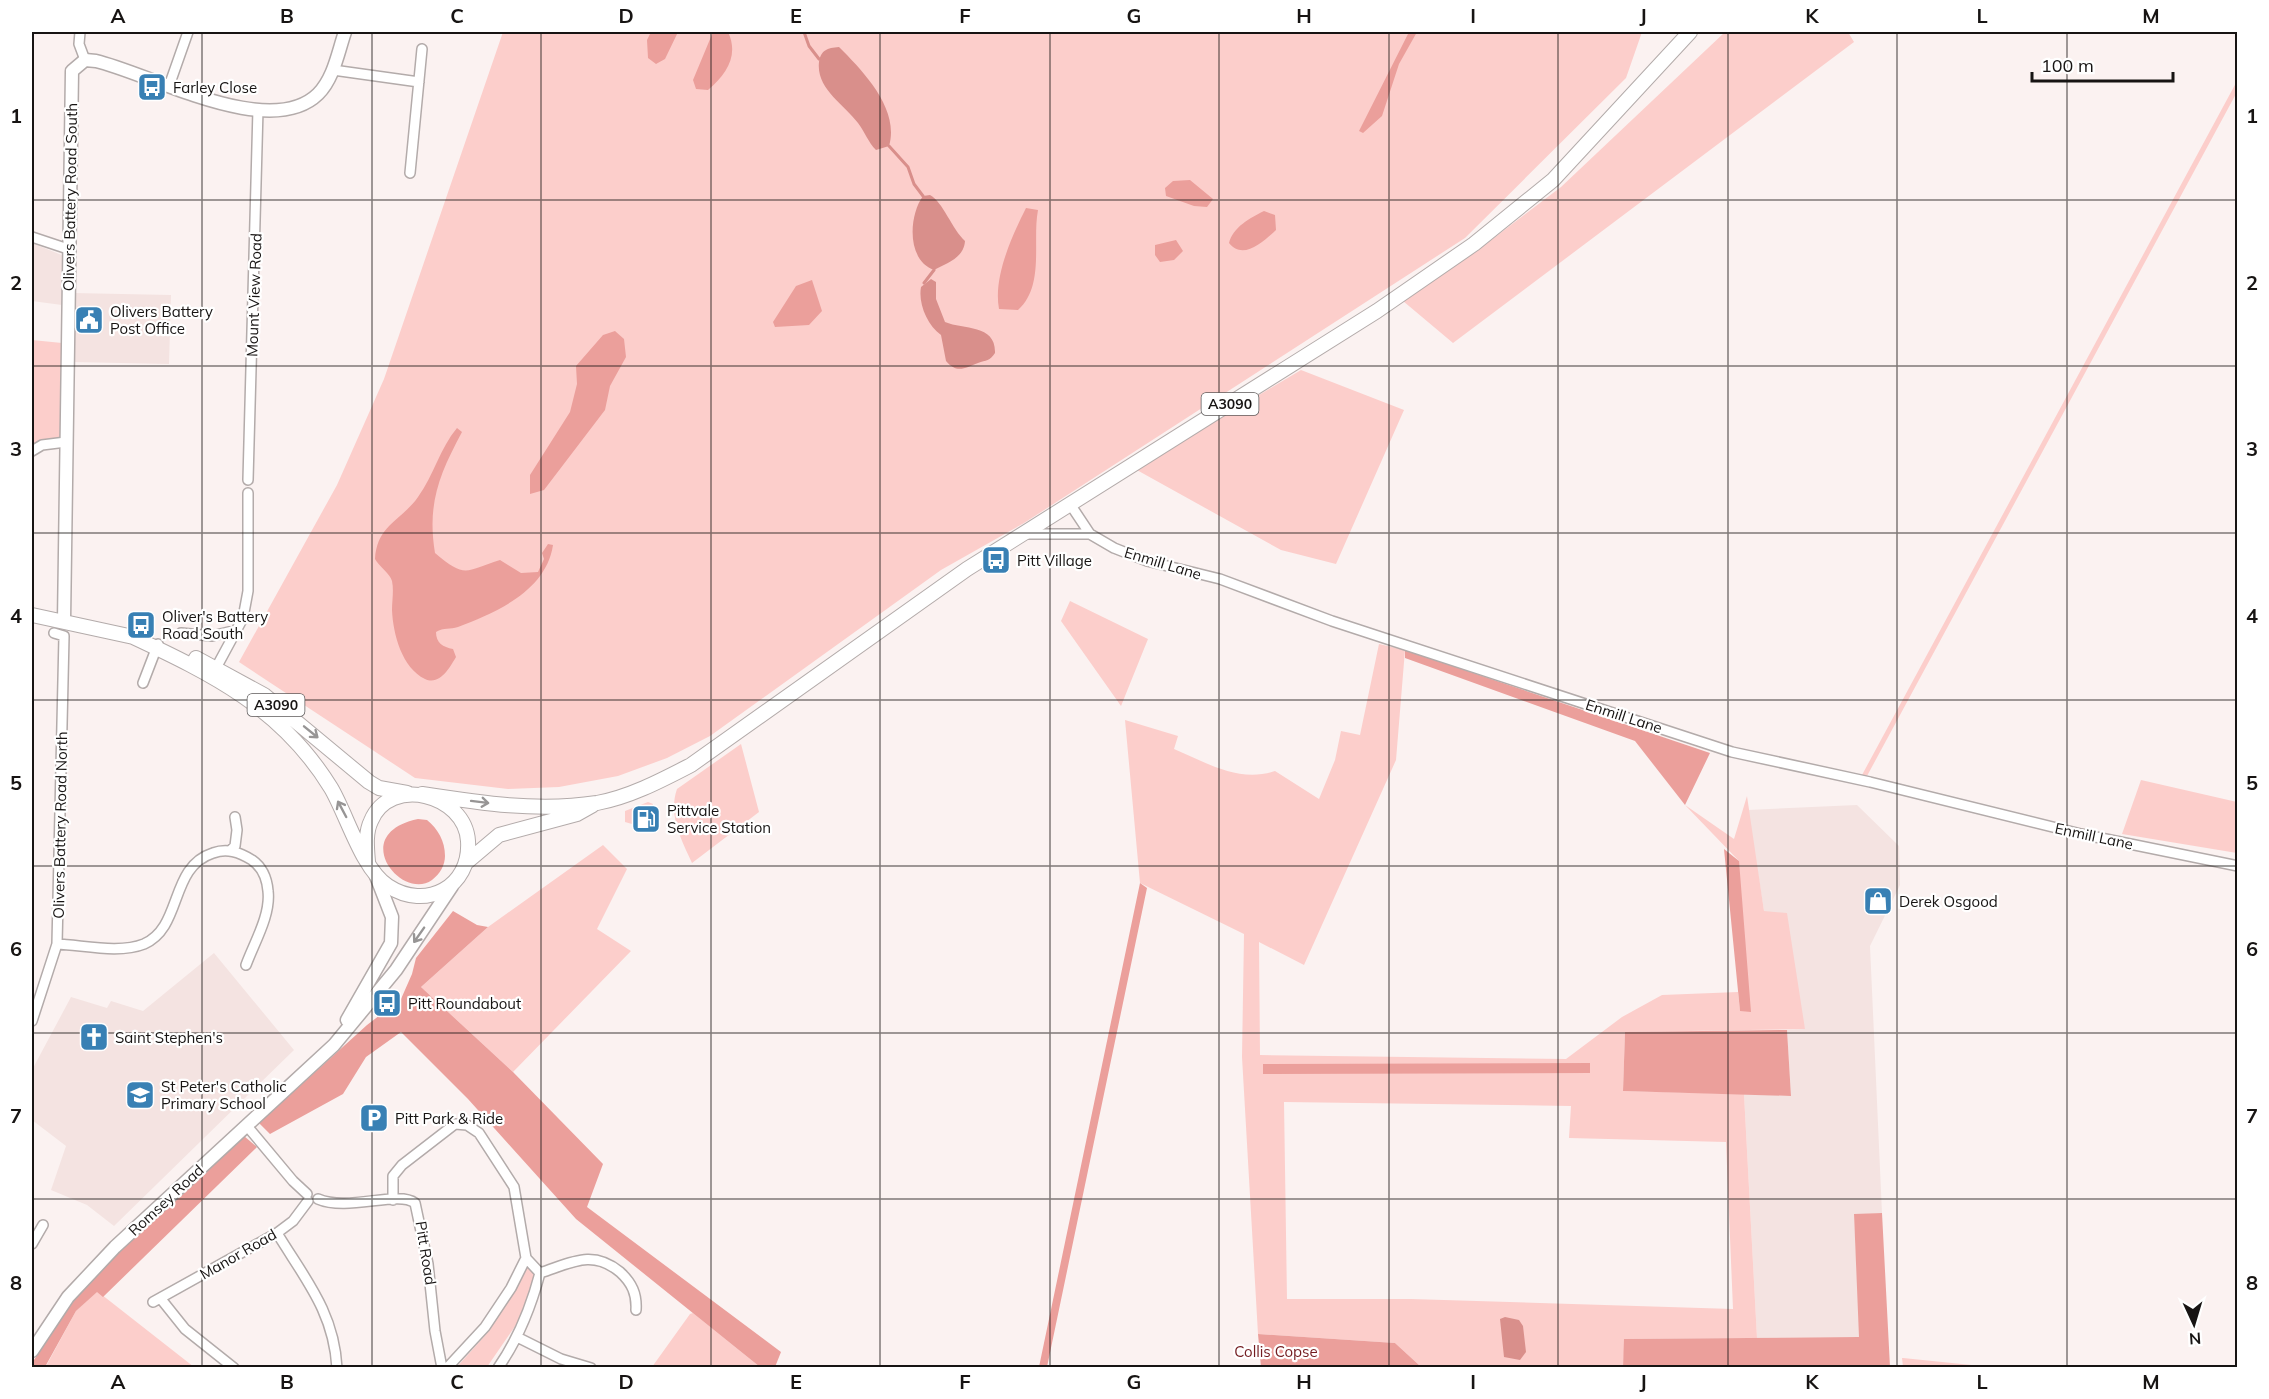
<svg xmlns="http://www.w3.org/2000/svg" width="2269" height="1399" font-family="Mulish,sans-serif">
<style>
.built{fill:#f4e3e1}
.green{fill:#fccecb;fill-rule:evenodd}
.forest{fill:#eb9f9b}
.water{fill:#d98f8b}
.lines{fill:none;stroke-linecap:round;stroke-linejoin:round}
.stream{stroke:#d98f8b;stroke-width:3}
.street-casing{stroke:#b3abaa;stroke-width:12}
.secondary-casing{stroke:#b3abaa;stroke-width:15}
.primary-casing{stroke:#b3abaa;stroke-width:16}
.street{stroke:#fff;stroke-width:9}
.secondary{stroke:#fff;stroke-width:12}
.primary{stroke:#fff;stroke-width:14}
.oneway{stroke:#979595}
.grid{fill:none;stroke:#171413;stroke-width:1.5;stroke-opacity:0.55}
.labels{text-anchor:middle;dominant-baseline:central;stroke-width:4.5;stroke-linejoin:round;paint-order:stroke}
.shield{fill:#fff;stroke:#5d5a5a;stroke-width:1.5}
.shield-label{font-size:14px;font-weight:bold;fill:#171413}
.poi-label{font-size:15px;fill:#171413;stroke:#fff;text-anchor:start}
.street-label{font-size:15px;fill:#171413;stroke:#fff}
.park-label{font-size:15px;fill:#741d21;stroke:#fff}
.neatline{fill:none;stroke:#171413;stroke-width:2}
.grid-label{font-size:20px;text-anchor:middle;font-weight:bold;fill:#171413}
</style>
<rect width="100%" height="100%" fill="#fbf2f1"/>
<path class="built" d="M32,243L64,256L62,305L32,301Z
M73,293L171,295L169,364L72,362Z
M1857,805L1899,846L1900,885L1870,946L1882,1213L1854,1215L1860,1337L1757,1338L1744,1094L1791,1096L1787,1030L1805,1029L1764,911L1748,810Z
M214,953L294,1050L114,1226L87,1205L51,1190L66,1146L32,1120V1070L71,997L107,1008L111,1001L143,1011Z"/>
<path class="green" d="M503,32H1642L1626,78L1465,238L1024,523L941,570L710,736L667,758L618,776L559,787L508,789L415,778L239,662L337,485L384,379Z
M1725,32H1848L1854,42L1453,343L1403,301L1478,250L1561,187Z
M2237,81V92L1867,776L1862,775Z
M32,340L62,343L61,437L32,447Z
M1301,370L1404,410L1336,564L1281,550L1135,469Z
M1070,601L1148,639L1121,706L1061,621Z
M1379,644L1405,650L1396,760L1304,965L1259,942L1260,1055L1566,1059L1622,1017L1662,995L1738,992L1740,1011L1739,861L1685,805L1734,839L1747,796L1764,911L1787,913L1805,1029L1625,1032L1623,1091L1744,1094L1757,1338L1625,1339L1623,1367L1419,1365L1395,1343L1258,1334L1242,1057L1244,934L1140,883L1125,720L1178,736L1174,749C1207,763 1239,783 1275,771L1319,799L1335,760L1341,731L1360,735ZM1284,1102L1571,1106L1569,1138L1726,1142L1733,1309L1411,1299H1287Z
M741,744L759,812L692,863C681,839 668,815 677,789Z
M2141,780L2237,802V853L2122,834Z
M648,802L653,804L652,811L632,824L625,822V811Z
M603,845L627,869L597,929L631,951L513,1072L421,987L488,927Z
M526,1267L536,1273L522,1316L487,1367L456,1368L490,1330Z
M97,1291L194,1367L45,1368L76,1311Z
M693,1313L760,1367H652L690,1314Z
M1902,1358H1903L1991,1367H1903Z"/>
<path class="forest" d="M651,32H678L665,59L656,64L648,58L647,40Z
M713,32H728C739,55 727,74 708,90L696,89L693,80Z
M1409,32H1417L1399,64L1382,116L1363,133L1359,131Z
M1190,180L1213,199L1207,207L1194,206L1166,196L1165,188L1173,181Z
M1026,208L1038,210C1032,241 1045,286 1018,310L999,309C993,277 1012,236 1026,208Z
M1264,211L1275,215L1276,230C1264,241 1243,261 1229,243C1233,227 1250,218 1264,211Z
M1176,240L1183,251L1174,260L1160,262L1155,255V245Z
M812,280L822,311L809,325L775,327L773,322L796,286Z
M615,331L624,339L626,357L610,386L605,410L544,490L530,494V475L570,412L577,384L576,366L603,335Z
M457,428L462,432C439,475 427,504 435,553C466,579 465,571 500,560L521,573L538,572L544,559L542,553L548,544L553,545C546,591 497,612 458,627C450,630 444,627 436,632C436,643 443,647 453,649L456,657C450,667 440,686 425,679C402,668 393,634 392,610C392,601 394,590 392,581C390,574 379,566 375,559C377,525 401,521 418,497C434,475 440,448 457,428Z
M1405,650L1710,753L1685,805L1635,741L1405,658Z
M418,819L427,820C438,829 445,841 445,856C445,865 440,874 432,880C402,902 347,834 418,819Z
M1724,849L1739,861L1751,1012L1740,1011Z
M1140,883L1147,888L1047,1367H1039Z
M453,911L477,925L488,927L421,987L513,1072L603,1164L587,1207L781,1352L775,1367H760L576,1219L468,1099L401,1032L366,1057L343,1094L270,1134L259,1123L367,1025L401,999L412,974L416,958Z
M1787,1030L1791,1096L1623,1091L1625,1032Z
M1590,1063V1073L1263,1074V1064Z
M244,1136L257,1147L103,1297L97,1292L76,1311L45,1367L32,1368V1363L73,1301L119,1252Z
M1882,1213L1890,1367H1623L1624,1339L1859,1337L1854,1214Z
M1258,1334L1395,1343L1419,1365L1415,1368L1261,1367Z"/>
<path class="water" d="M839,47C863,71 900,109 889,146L876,150C868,142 865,132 858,123C844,104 816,89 819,62C821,50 827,48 839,47Z
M930,195C943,202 952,229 965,241C964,258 947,263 934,270C906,260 909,215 923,196Z
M931,279L936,282V299L945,322C964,330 996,324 995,353C990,361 986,360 978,363C965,368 957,374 946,361L941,335C927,325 918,303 921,287Z
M1505,1317L1519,1320L1523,1326L1526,1352L1520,1360L1504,1357L1500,1319Z"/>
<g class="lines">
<path class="stream" d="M804,32L809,46L819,59
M889,146L908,167L914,184L923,196
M924,283L934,270"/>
<g class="street-casing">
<path id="street" d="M80,32L79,44L85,60
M333,70L419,82
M169,86L188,32
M410,173L422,49
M32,237L68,249
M32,451L42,445L66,442
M248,480L258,109
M1070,504L1090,534
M1024,534H1090L1114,548L1147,561L1220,579L1332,621L1732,752L1870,782L2081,834L2238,866
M181,633L212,636L237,630
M217,672L216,668L243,618L248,591V493
M143,683L158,644
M231,850L235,846L237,830L235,817
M57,944C83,945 119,954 144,944C183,927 169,867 213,853C227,848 239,852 252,860C262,867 267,879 268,891C271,915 254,943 246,965
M32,1021L57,944L64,636L54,633
M247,1126L293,1181L307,1194
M318,1199C348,1212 398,1190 415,1203L428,1264L435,1331L442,1368
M393,1200V1176L402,1165L455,1124L467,1125L479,1133L514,1187L526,1258L511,1288L485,1327L447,1368
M277,1233C305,1279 334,1312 337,1368
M32,1244L43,1225
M540,1273C571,1263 592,1249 620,1272C632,1283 637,1294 636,1310
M161,1299L185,1329L234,1368
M153,1302L277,1233L293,1221L308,1201
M517,1337L561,1359L591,1368
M498,1368C519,1338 531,1307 540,1273L526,1258"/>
</g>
<g class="secondary-casing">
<path id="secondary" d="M64,621L72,71L85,60L96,61C151,74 270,141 318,94C334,78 338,52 345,32
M347,1020L391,943L392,917L376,876
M32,1351L68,1297L115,1247L334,1045L396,970L452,886"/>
</g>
<g class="primary-casing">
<path id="primary" d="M32,615L138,638
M131,636C212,674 282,708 331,788C347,815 362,869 388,886C426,911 471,887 468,841C465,794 390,775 371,821C365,833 367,849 368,862
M196,658L264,695L369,782L379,788L407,793
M422,794C480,803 538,812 597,803C630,797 662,780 691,765L967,569L1377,311L1474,244L1553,180L1690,32
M467,862L499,835L577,814L593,805"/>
</g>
<use href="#street" class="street"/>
<use href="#secondary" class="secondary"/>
<use href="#primary" class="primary"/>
</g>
<defs><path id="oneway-shaft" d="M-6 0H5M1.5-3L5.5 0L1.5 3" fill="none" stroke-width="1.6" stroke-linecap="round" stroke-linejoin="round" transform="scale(1.5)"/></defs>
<g class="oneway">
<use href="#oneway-shaft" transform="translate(311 732) rotate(39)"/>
<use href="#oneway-shaft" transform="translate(480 802) rotate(7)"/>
<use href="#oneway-shaft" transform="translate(342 809) rotate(-118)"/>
<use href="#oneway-shaft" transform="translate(419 935) rotate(125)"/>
</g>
<path class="grid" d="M202,32V1368M372,32V1368M541,32V1368M711,32V1368M880,32V1368M1050,32V1368M1219,32V1368M1389,32V1368M1558,32V1368M1728,32V1368M1897,32V1368M2067,32V1368M32,200H2238M32,366H2238M32,533H2238M32,700H2238M32,866H2238M32,1033H2238M32,1199H2238"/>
<defs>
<g id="bus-square" transform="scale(1.5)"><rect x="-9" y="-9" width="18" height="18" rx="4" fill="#3880b4" stroke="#fff"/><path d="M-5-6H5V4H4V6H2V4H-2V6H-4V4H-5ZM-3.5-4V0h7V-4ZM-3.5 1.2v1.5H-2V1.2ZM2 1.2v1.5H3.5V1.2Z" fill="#fff"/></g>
<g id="civic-square" transform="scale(1.5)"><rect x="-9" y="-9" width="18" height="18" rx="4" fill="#3880b4" stroke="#fff"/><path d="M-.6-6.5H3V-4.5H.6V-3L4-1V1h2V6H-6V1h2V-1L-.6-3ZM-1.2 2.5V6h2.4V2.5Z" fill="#fff"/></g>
<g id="fuel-square" transform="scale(1.5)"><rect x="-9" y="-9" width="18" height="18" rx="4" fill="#3880b4" stroke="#fff"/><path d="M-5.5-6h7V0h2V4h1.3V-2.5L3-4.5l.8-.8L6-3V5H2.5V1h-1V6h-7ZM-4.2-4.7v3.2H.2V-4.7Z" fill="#fff"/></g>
<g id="shop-square" transform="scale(1.5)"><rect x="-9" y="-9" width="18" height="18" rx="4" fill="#3880b4" stroke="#fff"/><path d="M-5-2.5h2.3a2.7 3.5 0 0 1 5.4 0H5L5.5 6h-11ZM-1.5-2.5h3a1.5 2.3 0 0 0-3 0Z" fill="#fff"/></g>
<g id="church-square" transform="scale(1.5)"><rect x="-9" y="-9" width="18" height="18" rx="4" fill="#3880b4" stroke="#fff"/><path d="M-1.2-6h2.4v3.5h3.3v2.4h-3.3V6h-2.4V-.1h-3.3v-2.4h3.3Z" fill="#fff"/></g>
<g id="school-square" transform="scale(1.5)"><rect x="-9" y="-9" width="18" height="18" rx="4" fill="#3880b4" stroke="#fff"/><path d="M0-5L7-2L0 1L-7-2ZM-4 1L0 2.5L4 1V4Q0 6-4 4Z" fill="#fff"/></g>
<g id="parking-square" transform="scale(1.5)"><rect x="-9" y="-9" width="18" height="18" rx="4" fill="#3880b4" stroke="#fff"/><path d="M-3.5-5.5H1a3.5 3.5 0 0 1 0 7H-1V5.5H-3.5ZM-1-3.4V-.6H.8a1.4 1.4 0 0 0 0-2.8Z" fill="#fff"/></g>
</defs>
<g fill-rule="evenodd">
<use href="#bus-square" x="152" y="87"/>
<use href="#civic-square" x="89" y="320"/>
<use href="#bus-square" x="996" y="560"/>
<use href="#bus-square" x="141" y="625"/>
<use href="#fuel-square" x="646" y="819"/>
<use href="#shop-square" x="1878" y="901"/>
<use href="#bus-square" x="387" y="1003"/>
<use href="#church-square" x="94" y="1037"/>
<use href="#school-square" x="140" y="1095"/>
<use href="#parking-square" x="374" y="1118"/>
</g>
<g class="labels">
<g class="shield">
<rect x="1201.5" y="393" width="57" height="22" rx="4.5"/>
<rect x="247.5" y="694" width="57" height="22" rx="4.5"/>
</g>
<g class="shield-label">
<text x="1230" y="404">A3090</text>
<text x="276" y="705">A3090</text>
</g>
<g class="poi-label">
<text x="173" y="87">Farley Close</text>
<text x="110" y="311">Olivers Battery<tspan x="110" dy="17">Post Office</tspan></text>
<text x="1017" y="560">Pitt Village</text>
<text x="162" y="616">Oliver's Battery<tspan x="162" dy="17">Road South</tspan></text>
<text x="667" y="810">Pittvale<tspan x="667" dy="17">Service Station</tspan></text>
<text x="1899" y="901">Derek Osgood</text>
<text x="408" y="1003">Pitt Roundabout</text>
<text x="115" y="1037">Saint Stephen's</text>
<text x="161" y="1086">St Peter's Catholic<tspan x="161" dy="17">Primary School</tspan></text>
<text x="395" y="1118">Pitt Park &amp; Ride</text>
</g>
<g class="street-label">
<text transform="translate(70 197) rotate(-89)">Olivers Battery Road South</text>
<text transform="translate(254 295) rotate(-88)">Mount View Road</text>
<text transform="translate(1163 563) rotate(17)">Enmill Lane</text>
<text transform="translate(1624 716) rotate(18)">Enmill Lane</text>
<text transform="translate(60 825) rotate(-89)">Olivers Battery Road North</text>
<text transform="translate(2094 836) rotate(12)">Enmill Lane</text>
<text transform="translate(166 1200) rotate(-43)">Romsey Road</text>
<text transform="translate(426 1253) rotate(81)">Pitt Road</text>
<text transform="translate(238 1254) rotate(-30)">Manor Road</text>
</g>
<g class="park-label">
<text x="1276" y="1351">Collis Copse</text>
</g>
</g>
<rect width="2269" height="1399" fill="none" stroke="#ffffff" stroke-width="66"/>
<g transform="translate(2194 1324) rotate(176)" stroke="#ffffff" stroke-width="4.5" paint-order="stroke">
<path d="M0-4.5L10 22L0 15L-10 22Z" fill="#171413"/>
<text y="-9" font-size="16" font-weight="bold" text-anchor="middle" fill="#171413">N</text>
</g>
<path d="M2032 72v9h141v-9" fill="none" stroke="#171413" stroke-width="3"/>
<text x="2041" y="72" font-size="18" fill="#171413" stroke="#ffffff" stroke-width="4.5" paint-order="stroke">100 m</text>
<rect x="33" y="33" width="2203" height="1333" class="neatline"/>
<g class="grid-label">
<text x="118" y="23">A</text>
<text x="287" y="23">B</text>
<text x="457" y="23">C</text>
<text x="626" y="23">D</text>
<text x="796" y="23">E</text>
<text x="965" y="23">F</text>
<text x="1134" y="23">G</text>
<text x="1304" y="23">H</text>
<text x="1473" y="23">I</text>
<text x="1643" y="23">J</text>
<text x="1812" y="23">K</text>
<text x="1982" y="23">L</text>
<text x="2151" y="23">M</text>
<text x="16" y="123">1</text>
<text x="2252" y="123">1</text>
<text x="16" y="290">2</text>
<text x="2252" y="290">2</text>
<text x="16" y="456">3</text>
<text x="2252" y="456">3</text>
<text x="16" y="623">4</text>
<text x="2252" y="623">4</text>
<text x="16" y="790">5</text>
<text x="2252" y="790">5</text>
<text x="16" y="956">6</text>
<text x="2252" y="956">6</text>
<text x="16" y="1123">7</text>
<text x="2252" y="1123">7</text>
<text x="16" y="1290">8</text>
<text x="2252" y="1290">8</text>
<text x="118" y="1389">A</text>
<text x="287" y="1389">B</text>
<text x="457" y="1389">C</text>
<text x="626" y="1389">D</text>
<text x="796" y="1389">E</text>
<text x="965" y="1389">F</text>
<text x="1134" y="1389">G</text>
<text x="1304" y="1389">H</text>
<text x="1473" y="1389">I</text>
<text x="1643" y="1389">J</text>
<text x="1812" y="1389">K</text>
<text x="1982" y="1389">L</text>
<text x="2151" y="1389">M</text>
</g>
</svg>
